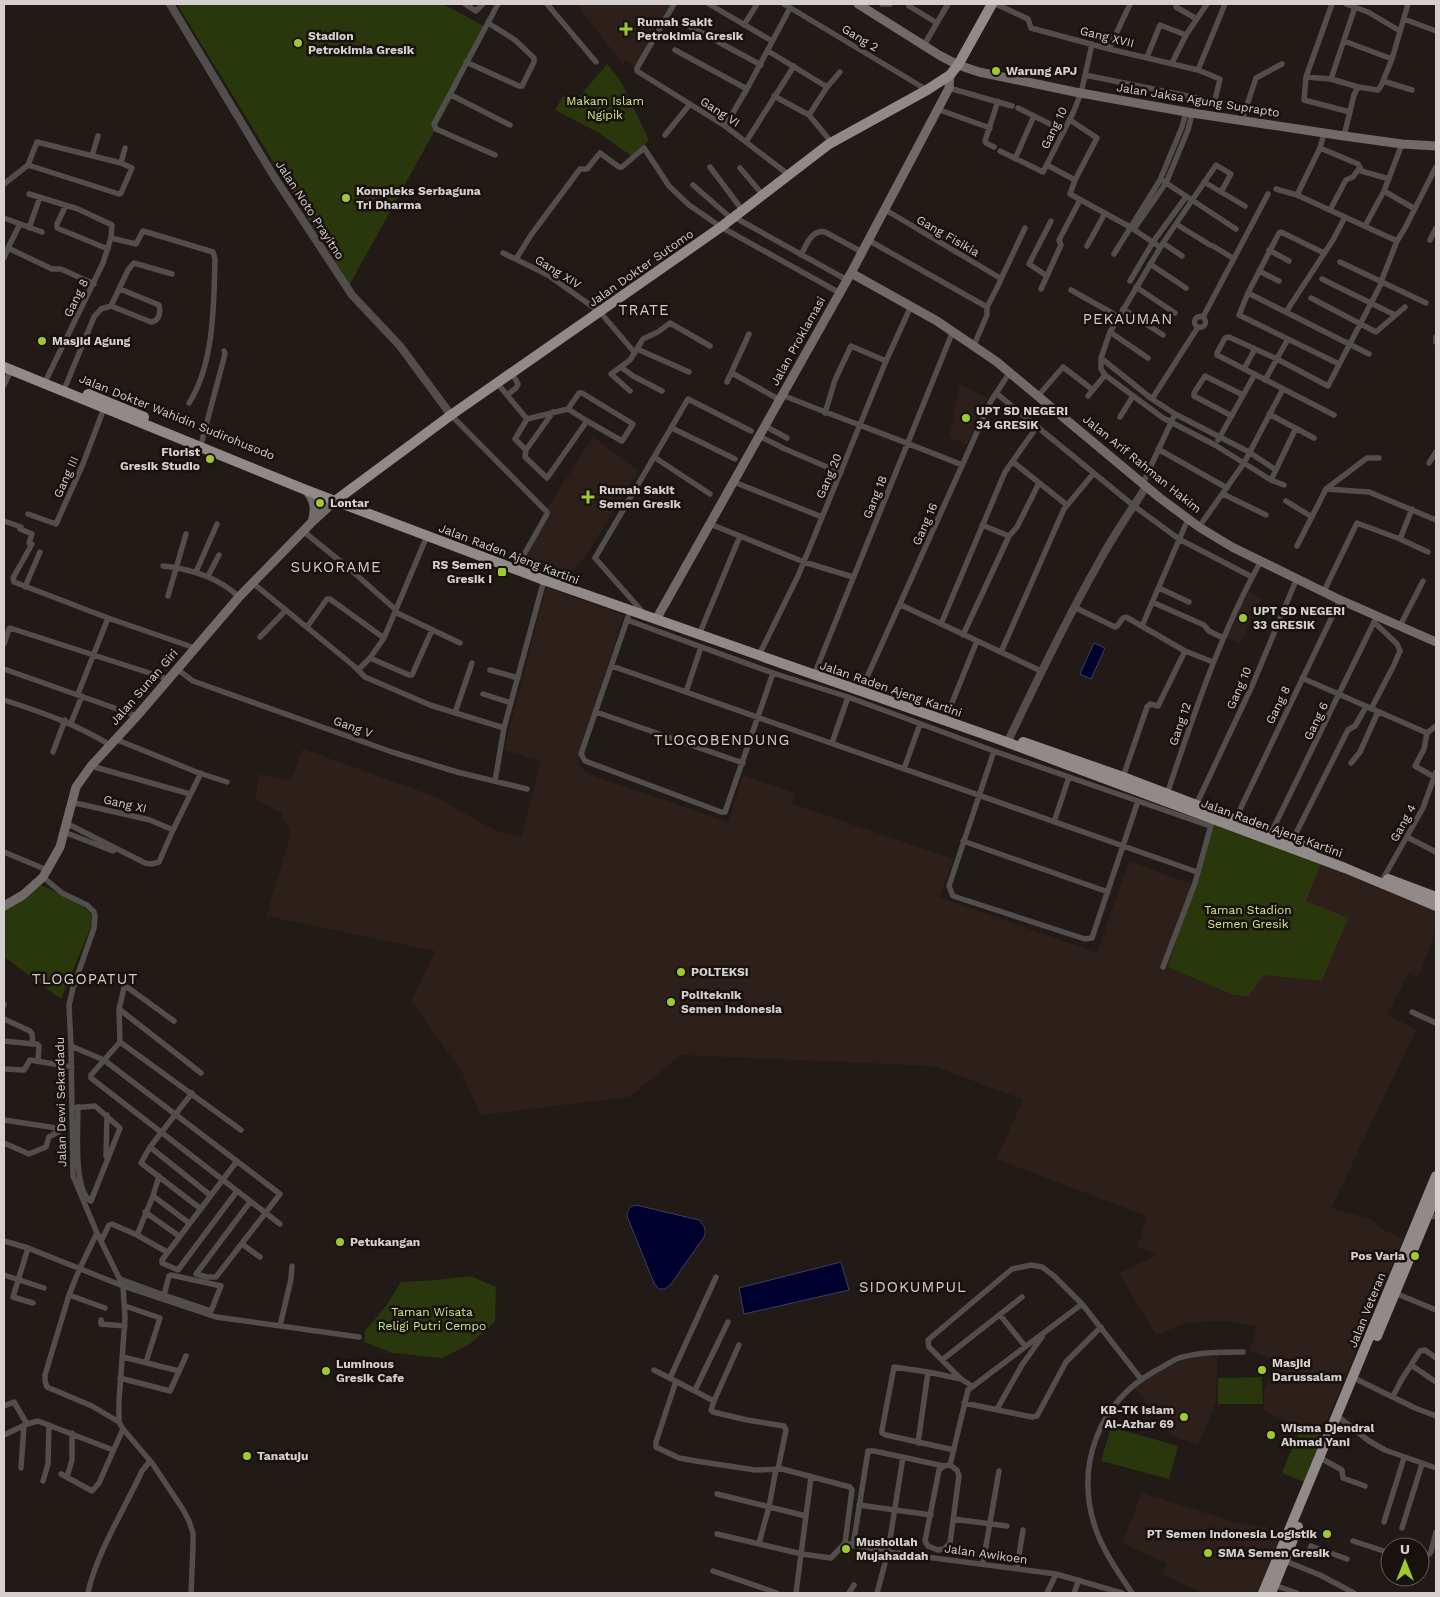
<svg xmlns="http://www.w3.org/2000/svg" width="1440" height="1597" font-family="'Work Sans',sans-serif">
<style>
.built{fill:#2d201b}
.green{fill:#2a360b}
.water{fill:#00002f;stroke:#403e5f}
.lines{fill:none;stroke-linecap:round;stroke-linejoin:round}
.minor{stroke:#524e4d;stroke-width:5.5}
.tertiary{stroke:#524e4d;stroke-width:8}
.secondary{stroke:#706a68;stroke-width:9}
.trunk{stroke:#928a88;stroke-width:10}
.poi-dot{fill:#9fca2d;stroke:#18110e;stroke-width:2}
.labels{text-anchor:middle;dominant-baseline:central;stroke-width:5;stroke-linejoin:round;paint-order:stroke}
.poi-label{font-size:12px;font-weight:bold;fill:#d5d0ce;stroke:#18110e;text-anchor:start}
.street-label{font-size:12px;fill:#d5d0ce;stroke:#18110e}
.park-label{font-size:12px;fill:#cae989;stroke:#18110e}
.quarter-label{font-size:15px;letter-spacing:1px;fill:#d5cbc7;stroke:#18110e}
</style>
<rect width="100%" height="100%" fill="#211a17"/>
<path class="built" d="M576,4H672L635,67L626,60L623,64Z
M960,384L987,398L967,445L949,437Z
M593,437L639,471L584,558L569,575L521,557L544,513Z
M546,587L624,615L577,759L580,766L588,774L728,822L743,776L795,793L792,804L954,859L939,897L1097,953L1129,861L1194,885L1215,820L1436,907V929L1418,978L1408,974L1387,1014L1416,1030L1331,1208L1370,1219L1384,1230L1403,1238L1321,1434L1264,1411V1390L1276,1361L1250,1350L1256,1327L1227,1321L1196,1322L1186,1323L1156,1335L1119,1273L1158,1254L1137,1247L1147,1216L996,1159L1023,1100L934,1066L681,1055L629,1097L480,1115L462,1072L411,1001L435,951L266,916L291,834L281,813L255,799L260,774L291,781L303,749L436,797L494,830L521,837L541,761L504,750Z
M1246,591L1262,599L1240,644L1225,637Z
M1217,1355V1400L1198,1445L1171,1435L1135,1388L1148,1377L1172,1364L1197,1357Z
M1142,1493L1241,1524L1283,1529L1257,1593H1248L1242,1591L1230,1593H1202L1163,1574L1166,1563L1122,1543Z"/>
<path class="green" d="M177,4H443L484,26L452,99L349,286Z
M607,64L620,80L649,140L633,157L599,133L555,110L563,96L574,103Z
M1215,820L1322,861L1306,901L1348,918L1322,981L1263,975L1249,996L1233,995L1168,967Z
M41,885C59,894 84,901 94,919L61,999L4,957V909Z
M471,1276L496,1287L495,1322L470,1344L442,1358L392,1353L364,1342L365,1331L386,1306L401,1282L437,1280Z
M1262,1377L1263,1404H1218V1378Z
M1111,1427L1178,1446L1169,1479L1101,1461Z
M1301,1427L1323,1436L1304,1482L1282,1473Z"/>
<path class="water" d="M1094,643L1105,648L1091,679L1080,674Z
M636,1205L699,1220C704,1226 707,1229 704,1237L671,1284L665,1289H659L654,1283L627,1216C628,1209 629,1207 636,1205Z
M841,1262L849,1290L744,1314L739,1288Z"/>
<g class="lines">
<path class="minor" d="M465,4L476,11L483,4
M547,4L596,62
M674,4L637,68V71L725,126L789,175
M709,4L772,41
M784,4L927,90
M882,4H890
M996,4L1028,19L1031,28L1109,49L1198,70L1220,79L1215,100L1212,101L1085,75
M1177,4L1176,7L1197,19
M1346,4L1368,12L1400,31
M909,6L937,23
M1355,7L1331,79L1358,87
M1404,19L1436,31
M687,25L761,65
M744,25L757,4
M1344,41L1392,59
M924,45L948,4
M1109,49L1130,4
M675,50L747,89
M768,51L827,87
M1147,57L1160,25L1186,35
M466,62L519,86H522L534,62V58L515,40L488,23
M1172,63L1186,35L1207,4
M1198,70L1225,4
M1306,77L1304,100L1350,112
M1331,79L1306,77L1332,4
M1383,81L1412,90
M949,88L1012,106
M451,95L510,125
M774,96L809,115L827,87L840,72
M1018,108L1064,131
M937,109L990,128
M809,115L832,143
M1070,120L1097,138L1075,180L1070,194L1130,227L1160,247
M1242,120L1256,78L1282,64
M725,126L747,89L790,8
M665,135L690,104
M1344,136L1354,95L1358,87L1378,90L1381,86L1392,59L1408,4
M746,142L794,66
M994,147L986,143L985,141L998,101
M1320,148L1358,164L1362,171
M1000,151L1043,172L1073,113L1081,93L1092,44
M495,155L436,129L434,124L498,4
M92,156L98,136
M1015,159L1034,116
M121,163L125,148
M1047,165L1075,180
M710,167L743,211
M740,168L763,195
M1163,181L1236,229
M1204,182L1245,206
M4,184L28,165L37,142L121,163L132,168L121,193L119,194L28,165
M693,185L732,219
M1276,189L1297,195L1397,241
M1384,191L1415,209
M1221,192L1231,174L1216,165L1163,243L1110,332L1101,358V369L1105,375L1163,418L1215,445L1271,480L1284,485
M29,194L78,209L112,225L111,238L103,263L47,378
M1297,195L1320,148L1324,133
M66,205L57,224V228L108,249
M1330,210L1346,180L1353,177L1358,170L1389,179
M734,217L847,280
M4,218L42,232
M20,224L8,248L52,269H61L94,284
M1176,224L1210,245
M1365,226L1384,191L1402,144
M29,228L40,197
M1134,229L1166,183L1188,130L1192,113
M111,238L136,244L143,231L213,252L215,259C214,303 214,365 189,403
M868,240L987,307L1000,282V278L884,209
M1430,240L1436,228
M1163,243L1182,256
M1087,246L1105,213
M1213,246L1233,258
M1269,250L1289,261
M503,253L548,275L600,312L635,353
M1324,253L1281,232L1279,233L1248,293L1239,315L1339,364
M1114,254L1160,180L1182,127L1186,112
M801,255C806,245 812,229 825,232L862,252
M4,258L8,248
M516,259L531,235L580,169H587L600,153L619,167H622L644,148L669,186L689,205L721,227L840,293
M1340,262L1426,303
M1150,264L1186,288
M1259,271L1279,281
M1047,276L1029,264L1051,221
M1001,279L1025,228
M1322,279L1395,315
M1130,281L1153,242L1186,197
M1381,282L1397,241L1405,228L1436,167
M1136,287L1175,313
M1041,289L1061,245L1059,240L1080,200
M1071,290L1119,317
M1248,293L1369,354
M1311,298L1376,332L1405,307
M111,306L151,322C159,321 161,313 159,305L120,289
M1123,309L1163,335
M1286,312L1333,240L1345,217
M1194.5 322a5.5 5.5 0 1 1 11 0a5.5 5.5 0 1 1-11 0Z
M1203,317L1268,194
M1110,332L1148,358
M1436,337V342
M974,345L987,315V307
M637,349L689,372
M1101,358L1152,399L1175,414L1249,452L1276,470
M621,367L633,376L662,391
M1244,369L1255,349
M732,373L780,400
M1265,380L1288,339
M727,382L749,334
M497,383L527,419
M4,385L11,370
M66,385L94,317L101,309L111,306L128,270L134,263L172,274
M630,391L611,374L630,360L643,339L658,332L670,323L710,346
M996,393L1134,506L1179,539L1252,577
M507,395L516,388L518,384L512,373
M782,395C842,419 903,441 962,465
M1038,396L1063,367L1093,390
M1088,396L1105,375
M1152,399L1198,327
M568,409L587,421L547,478L525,457L526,450L515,439L527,419Z
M568,409L579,393H582L633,424L622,441L587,421
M825,413L835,380L851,346L886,361
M1269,414L1314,438
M451,415L547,512V514L518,565
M1334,415L1217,355V353L1225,338L1229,337L1277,359L1328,386L1382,282
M1232,416L1194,396V393L1205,376L1243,395
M1120,417L1133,396
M765,426L787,438
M672,428L735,459
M759,436L785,449L841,473
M1218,440L1255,374
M202,441L225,354L224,351
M1158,449L1227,488
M526,450L553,412
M654,457L710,494
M1013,462L1067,505
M1429,463L1436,452
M1271,480L1296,428
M734,482L822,517
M1143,483L1175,414
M1326,489L1367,458H1379
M1223,494L1266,515
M1286,501L1312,517
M28,514L56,524L83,464L104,408
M4,521L21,527L20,529L32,534L29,543L32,544L13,578L14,582L108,618L195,648
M710,524L804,562L853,577
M982,525L1009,536L1017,527L1039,483
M1199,527L1244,463L1283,389
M303,531L351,570L396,610
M1400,539L1412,509
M1297,546L1326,489L1369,492L1436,520
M163,566C192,569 218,577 239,597
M196,572L217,524
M208,576L219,555
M253,583L354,666L365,677L430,705L504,728
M25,587L40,552
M1159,588L1189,602
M1324,591L1357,523L1400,539L1428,552
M168,596L186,534
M1152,602L1204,625L1209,631L1223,638
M901,605L1041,671
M1074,607L1115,627L1117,626L1123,618L1126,617L1185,651L1213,662
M641,610L595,558L688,399L751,431
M395,612L460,643
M628,617L581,754L585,761L721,812H725L773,673
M627,620L773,673L848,697L994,751L1210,826
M941,624L1005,472L1036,428
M1142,626L1188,519
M1400,626L1423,581
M307,627L327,599H330L384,638
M701,630L740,536
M963,635L1009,536
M260,637L286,610
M4,644L9,629L10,628L168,679
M761,651L798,576L886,361L911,306
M1001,652L1064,509L1093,474
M370,658L409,675H412L432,630
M612,666L1197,872
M4,669L137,716
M177,669L193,681L392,752L457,772L527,789
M358,670L370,658L384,638L427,536
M490,670L518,678
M816,670L953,331
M1302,678L1427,733
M863,686L991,401L1010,372
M686,692L701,647
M78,694L108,618
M483,694L511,703
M4,700C41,712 76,724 110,745
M1371,709L1394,665L1400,651L1397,644L1374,622
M596,712L743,763
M455,713L472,663
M947,715L977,641
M71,723L82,696
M1436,726L1427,733L1424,749L1415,766L1436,778
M115,739L199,773L227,782
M832,743L848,697
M994,751L949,886L953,896L1085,939L1092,938L1138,801
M53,752L65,720
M1351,763L1360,752L1378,712
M91,766L190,794
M904,769L920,724
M1123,777L1147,707L1150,704L1158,706L1185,651
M495,781L504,728L544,580
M1167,794C1194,714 1220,634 1261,561
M71,802L150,820L173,830
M1196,805L1252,686L1297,578
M1235,820L1340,600
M1054,822L1069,777
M66,823L145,863L152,864L159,862L173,830L201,773
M64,832L113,851
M1271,833L1377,616
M1407,837L1436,852
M963,841L1108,892
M1292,841L1348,730L1355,726L1366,707
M4,852L47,870
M43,877L62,893L87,905L94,912L95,917L94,928L73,988L69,1005L71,1046L73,1176L97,1233L123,1286L125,1318L119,1401V1422L123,1429L152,1463L182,1508L189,1521L193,1533V1547L191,1593
M1384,877L1423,808L1436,772
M1163,967L1195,883L1211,825
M4,1005V1004
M119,1009L201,1073
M1412,1012L1436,1023
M4,1019L30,1031L32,1034L33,1044L4,1041
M174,1021L127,987L124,988L119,1009L120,1042L241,1130
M120,1042L91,1075V1078L280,1224
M33,1044H37L39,1046L38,1061
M71,1046L104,1060L280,1194L216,1277H207L196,1274L250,1202
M4,1069L24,1070L30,1060L72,1067
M192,1093L150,1147L141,1163L201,1209
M72,1108L95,1106L120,1128L91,1201C73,1191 78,1127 78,1107
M4,1120L63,1129
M4,1143L29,1154L46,1147L49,1137L63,1129
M150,1147L210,1195
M106,1156L107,1115
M237,1161L162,1260V1263L178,1270L237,1191
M153,1196L189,1223
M145,1212L179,1236
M1428,1215L1436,1217
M97,1233L79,1270L69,1295L45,1375V1381L47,1387L92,1406L119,1422
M137,1235L153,1196L159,1176
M4,1241L28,1248L123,1286L216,1317L359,1337
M101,1241L109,1225L112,1224L137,1235L167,1252
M242,1244L260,1257
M28,1248L13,1297L33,1303
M4,1275L44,1288
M171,1275L221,1286L211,1311L164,1295L169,1276Z
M120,1279L164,1295
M1395,1293L1436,1310
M69,1295L105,1308
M125,1306L160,1318L146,1362
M1000,1315L1025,1346
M101,1320V1324L125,1326
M280,1326L291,1279L292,1266
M123,1357L179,1371
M942,1360L1022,1297
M1411,1365L1436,1382
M654,1370L714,1401L711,1410L713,1412L747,1420L784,1426L786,1430L778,1469
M120,1378L170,1391L186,1356
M670,1378L716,1277
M1358,1380L1415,1408L1436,1416
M676,1381L656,1442V1447L679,1458L696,1461L755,1470L782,1469L850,1487L852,1490L845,1543L831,1558L802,1554L717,1534
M972,1386L961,1379L929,1347L928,1340L1012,1269L1022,1267L1031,1265L1042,1267L1054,1276L1082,1304
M695,1390L728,1322
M1393,1396L1402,1379L1420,1351L1425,1350L1436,1358
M714,1401L739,1345
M964,1403L1032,1417L1037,1416L1066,1362L1101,1327
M4,1406L14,1402L27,1424
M997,1409L1022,1365L1042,1337
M1341,1419L1369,1441L1385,1450L1436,1468
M4,1435L27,1424L38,1421L113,1450
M918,1443L928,1372
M954,1450L886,1435L882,1433V1430L894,1367L928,1372L961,1379
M1324,1460L1342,1470L1343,1478L1365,1486
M950,1465L968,1390L1082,1304L1141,1379
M950,1465L957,1470L959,1476L950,1543L944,1549L938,1550L928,1546L925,1541L939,1470L944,1466Z
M21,1468L24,1425
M61,1474L92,1491L99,1483L123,1429
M67,1477L72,1460V1433
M43,1481L48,1464L49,1425
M717,1494L806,1516
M859,1505L931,1515
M953,1519L1007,1526
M1384,1522L1404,1458
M1402,1528L1422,1464
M1353,1541L1390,1553
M759,1543L769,1507L776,1469
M845,1543L888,1552L1056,1574L1122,1593
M853,1546L868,1451H874L944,1466
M1290,1547L1308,1554L1311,1546L1347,1559
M1285,1561L1320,1575L1354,1593
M983,1563L999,1471
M1420,1563L1431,1552L1436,1532
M1017,1568L1023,1530
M713,1571L777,1593
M1274,1585L1297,1593
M88,1593C96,1554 125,1508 142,1471L150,1461
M796,1593L811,1477
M849,1593L854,1585
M877,1593L888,1552L903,1457
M1047,1593L1056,1574
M1074,1593L1079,1580
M1132,1593C1118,1572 1103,1551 1095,1527C1075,1465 1099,1402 1155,1371C1163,1367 1171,1361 1179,1358C1200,1352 1221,1352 1243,1352"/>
<path class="tertiary" d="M170,4L273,175L352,295L400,346L451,415
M1010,737C1038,678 1066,620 1098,564C1112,537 1130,512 1146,487"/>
<path class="secondary" d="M858,4L939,55L958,65L979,72L1075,92L1192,113L1344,136L1402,144L1436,146
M851,273L937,321L997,362L1160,498L1199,527L1232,547L1336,598L1436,642
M306,490C315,501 316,509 312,522
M658,616L851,273L949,88L950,75
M4,906L23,895L43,877L60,847L76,787L91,766L137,716L239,597L311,523L335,501"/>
<path class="trunk" d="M4,367L306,490L544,580L998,739L1345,868L1436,906
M88,394L144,417
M335,501L451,415L721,227L829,144L927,90L950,75L958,65L992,4
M1023,742L1123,777L1312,849
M1388,879L1436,897
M1377,1336L1436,1195
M1263,1593L1436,1176
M1271,1593L1298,1527"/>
</g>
<g class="poi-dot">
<path d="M623.5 21.5h5v5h5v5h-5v5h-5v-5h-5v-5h5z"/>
<circle cx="298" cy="43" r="5"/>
<circle cx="996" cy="71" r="5"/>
<circle cx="346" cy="198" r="5"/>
<circle cx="42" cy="341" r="5"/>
<circle cx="966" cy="418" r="5"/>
<circle cx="210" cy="459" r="5"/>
<path d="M585.5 489.5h5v5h5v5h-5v5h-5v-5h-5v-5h5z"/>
<circle cx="320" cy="503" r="5"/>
<rect x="497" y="567" width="10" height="10" rx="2.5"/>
<circle cx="1243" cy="618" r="5"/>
<circle cx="681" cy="972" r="5"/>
<circle cx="671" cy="1002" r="5"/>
<circle cx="340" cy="1242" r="5"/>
<circle cx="1415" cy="1256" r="5"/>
<circle cx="1262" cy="1370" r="5"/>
<circle cx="326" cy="1371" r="5"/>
<circle cx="1184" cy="1417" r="5"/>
<circle cx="1271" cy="1435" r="5"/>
<circle cx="247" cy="1456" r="5"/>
<circle cx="1327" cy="1534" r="5"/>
<circle cx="846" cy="1549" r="5"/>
<circle cx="1208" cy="1553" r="5"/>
</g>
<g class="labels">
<g class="poi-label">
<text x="637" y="22">Rumah Sakit<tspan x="637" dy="14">Petrokimia Gresik</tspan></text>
<text x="308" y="36">Stadion<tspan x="308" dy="14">Petrokimia Gresik</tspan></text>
<text x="1006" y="71">Warung APJ</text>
<text x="356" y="191">Kompleks Serbaguna<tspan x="356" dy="14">Tri Dharma</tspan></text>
<text x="52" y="341">Masjid Agung</text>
<text x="976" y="411">UPT SD NEGERI<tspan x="976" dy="14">34 GRESIK</tspan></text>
<text x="200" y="452" text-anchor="end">Florist<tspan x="200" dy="14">Gresik Studio</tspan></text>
<text x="599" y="490">Rumah Sakit<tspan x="599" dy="14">Semen Gresik</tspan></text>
<text x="330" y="503">Lontar</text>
<text x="492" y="565" text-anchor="end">RS Semen<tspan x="492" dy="14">Gresik I</tspan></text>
<text x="1253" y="611">UPT SD NEGERI<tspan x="1253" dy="14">33 GRESIK</tspan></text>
<text x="691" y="972">POLTEKSI</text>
<text x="681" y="995">Politeknik<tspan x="681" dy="14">Semen Indonesia</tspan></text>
<text x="350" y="1242">Petukangan</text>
<text x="1405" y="1256" text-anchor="end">Pos Varia</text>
<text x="1272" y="1363">Masjid<tspan x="1272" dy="14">Darussalam</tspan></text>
<text x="336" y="1364">Luminous<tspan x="336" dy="14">Gresik Cafe</tspan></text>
<text x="1174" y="1410" text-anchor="end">KB-TK Islam<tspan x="1174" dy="14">Al-Azhar 69</tspan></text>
<text x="1281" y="1428">Wisma Djendral<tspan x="1281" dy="14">Ahmad Yani</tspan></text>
<text x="257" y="1456">Tanatuju</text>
<text x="1317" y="1534" text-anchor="end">PT Semen Indonesia Logistik</text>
<text x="856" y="1542">Mushollah<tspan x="856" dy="14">Mujahaddah</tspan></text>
<text x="1218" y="1553">SMA Semen Gresik</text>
</g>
<g class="street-label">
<text transform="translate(1107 37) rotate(14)">Gang XVII</text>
<text transform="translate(860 38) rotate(31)">Gang 2</text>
<text transform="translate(1198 100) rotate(9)">Jalan Jaksa Agung Suprapto</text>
<text transform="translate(720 112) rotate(33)">Gang VI</text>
<text transform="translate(1054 128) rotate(-64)">Gang 10</text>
<text transform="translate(310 210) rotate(57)">Jalan Noto Prayitno</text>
<text transform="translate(948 236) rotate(30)">Gang Fisikia</text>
<text transform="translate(641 268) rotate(-35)">Jalan Dokter Sutomo</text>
<text transform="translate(558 272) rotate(32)">Gang XIV</text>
<text transform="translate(76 298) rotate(-64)">Gang 8</text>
<text transform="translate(798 341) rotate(-61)">Jalan Proklamasi</text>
<text transform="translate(177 417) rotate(22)">Jalan Dokter Wahidin Sudirohusodo</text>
<text transform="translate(1142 464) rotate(39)">Jalan Arif Rahman Hakim</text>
<text transform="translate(829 476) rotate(-67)">Gang 20</text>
<text transform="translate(66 477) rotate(-66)">Gang III</text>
<text transform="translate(875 497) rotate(-68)">Gang 18</text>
<text transform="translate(925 524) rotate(-66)">Gang 16</text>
<text transform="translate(509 554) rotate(21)">Jalan Raden Ajeng Kartini</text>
<text transform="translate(144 687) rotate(-49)">Jalan Sunan Giri</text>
<text transform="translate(1239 688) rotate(-66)">Gang 10</text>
<text transform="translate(891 689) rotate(19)">Jalan Raden Ajeng Kartini</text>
<text transform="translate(1278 705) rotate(-64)">Gang 8</text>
<text transform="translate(1316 721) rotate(-64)">Gang 6</text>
<text transform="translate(1180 724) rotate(-71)">Gang 12</text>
<text transform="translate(353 727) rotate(20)">Gang V</text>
<text transform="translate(125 804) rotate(13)">Gang XI</text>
<text transform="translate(1403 823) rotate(-61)">Gang 4</text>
<text transform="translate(1272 828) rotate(20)">Jalan Raden Ajeng Kartini</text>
<text transform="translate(61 1102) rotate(-91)">Jalan Dewi Sekardadu</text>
<text transform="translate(1367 1310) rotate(-68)">Jalan Veteran</text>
<text transform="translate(986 1554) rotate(8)">Jalan Awikoen</text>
</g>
<g class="park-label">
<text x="605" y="101">Makam Islam<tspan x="605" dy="14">Ngipik</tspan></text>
<text x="1248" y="910">Taman Stadion<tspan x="1248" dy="14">Semen Gresik</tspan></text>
<text x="432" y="1312">Taman Wisata<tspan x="432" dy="14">Religi Putri Cempo</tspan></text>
</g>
<g class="quarter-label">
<text x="644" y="310">TRATE</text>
<text x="1128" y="319">PEKAUMAN</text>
<text x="336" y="567">SUKORAME</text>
<text x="722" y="740">TLOGOBENDUNG</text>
<text x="85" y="979">TLOGOPATUT</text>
<text x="913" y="1287">SIDOKUMPUL</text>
</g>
</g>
<rect width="1440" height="1597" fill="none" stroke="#d5d0ce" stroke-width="10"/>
<g transform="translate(1405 1562)"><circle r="24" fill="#18110e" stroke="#645d5b"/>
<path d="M0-4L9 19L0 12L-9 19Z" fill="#9fca2d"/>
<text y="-8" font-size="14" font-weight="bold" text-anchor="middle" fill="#d5d0ce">U</text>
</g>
</svg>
